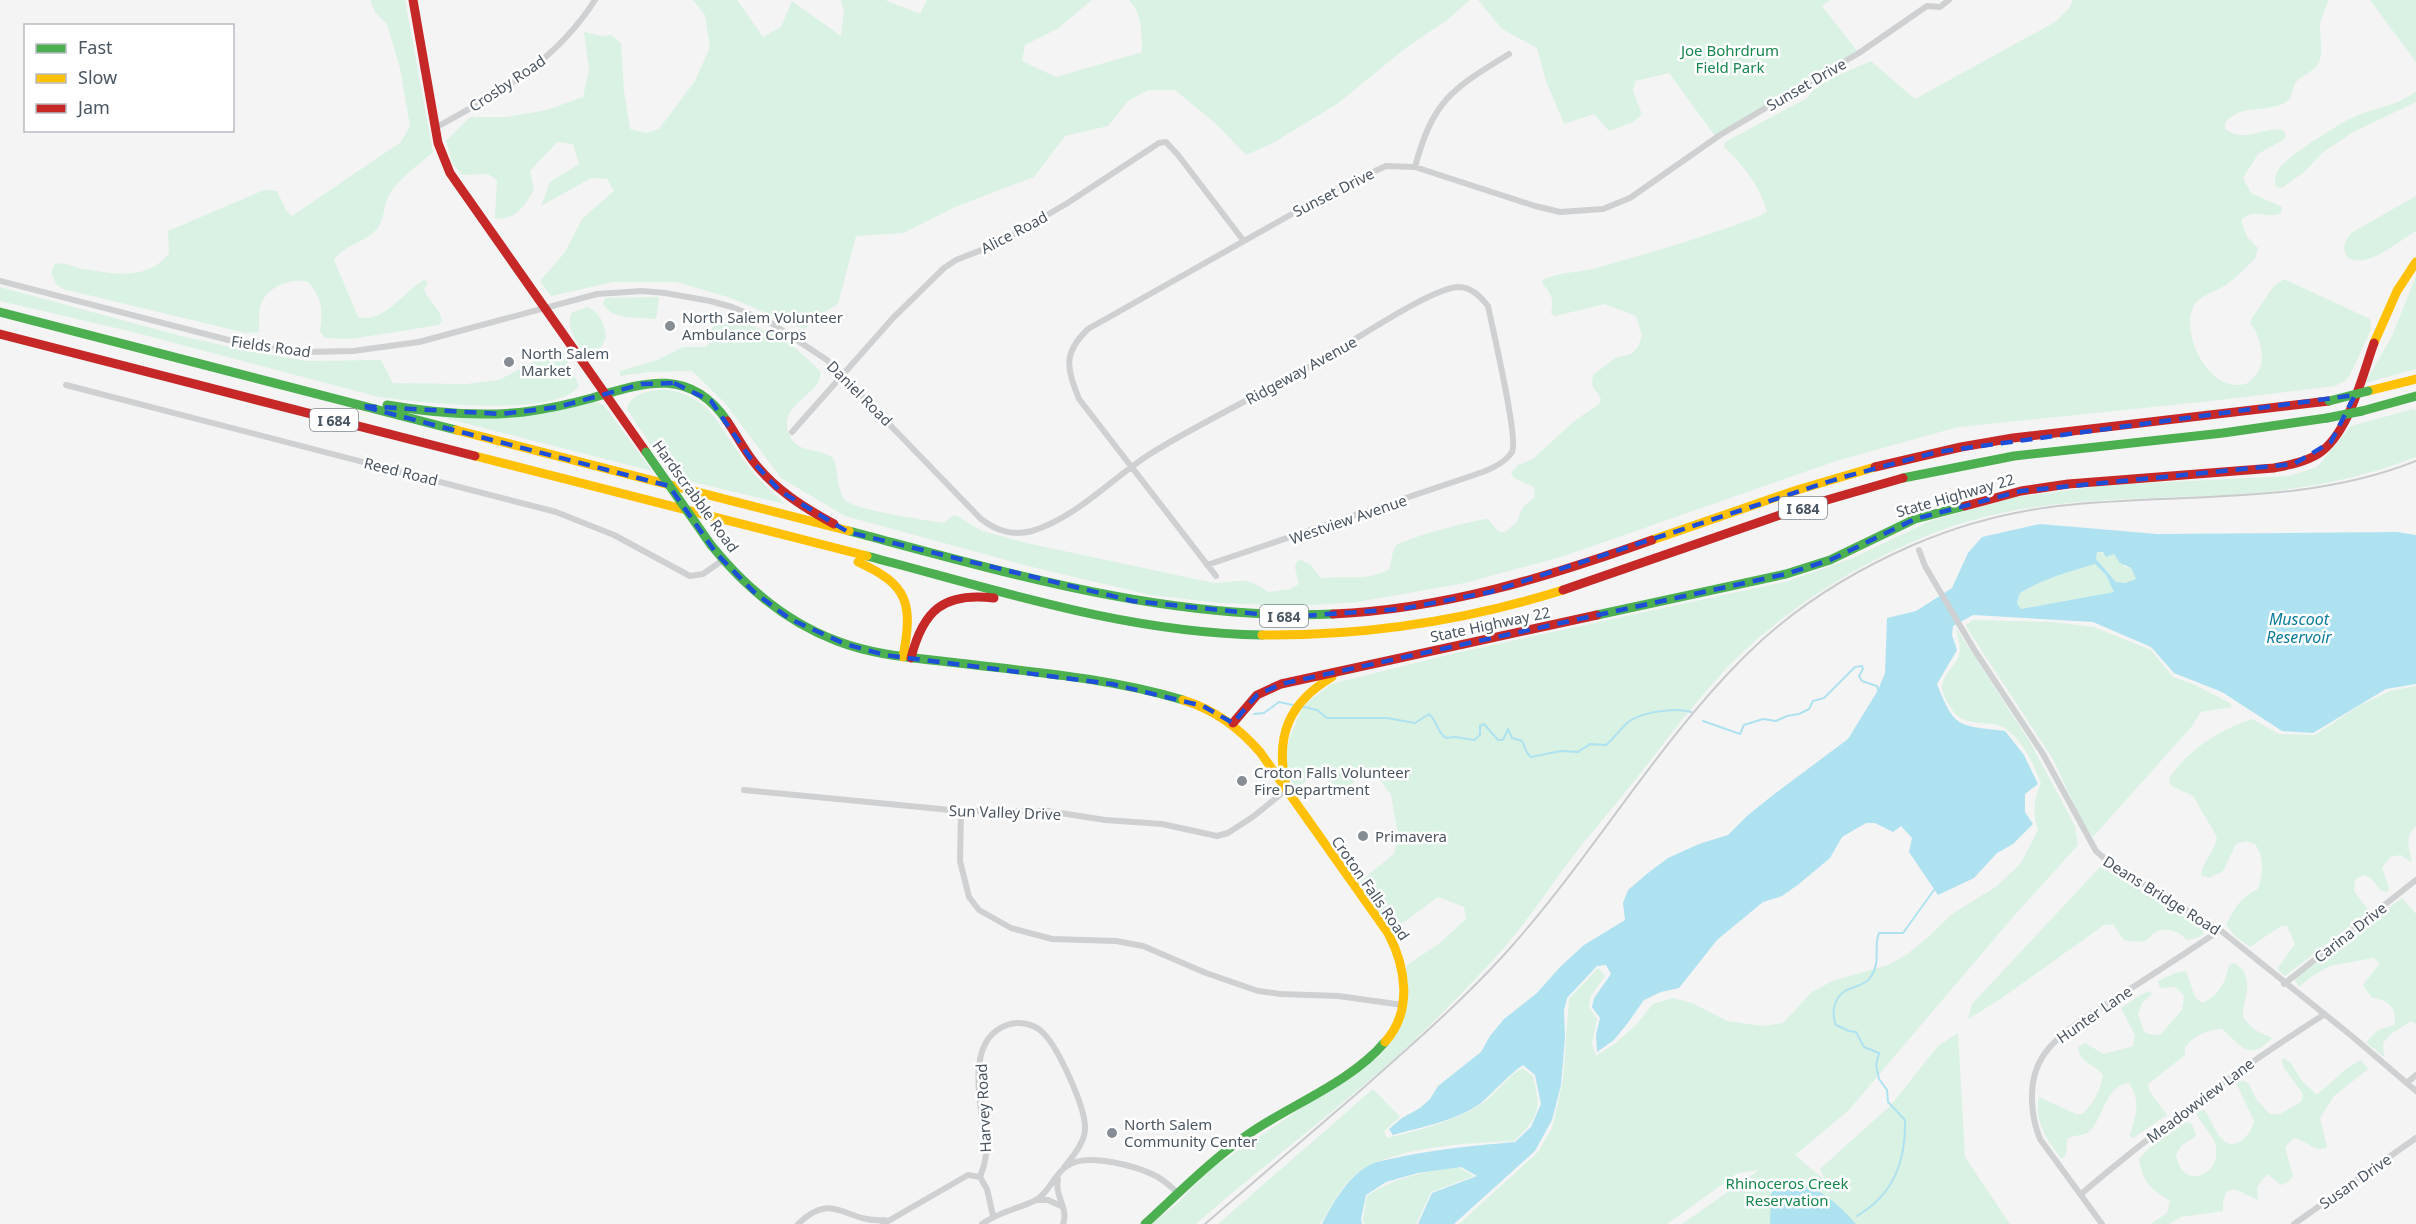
<svg xmlns="http://www.w3.org/2000/svg" width="2416" height="1224" font-family="'Noto Sans',sans-serif">
<style>
.green{fill:#d9f2e3}
.water{fill:#aee2f0;fill-rule:evenodd}
.lines{fill:none;stroke-linecap:round;stroke-linejoin:round}
.stream{stroke:#aee2f0;stroke-width:2}
.street{stroke:#ced0d2;stroke-width:6}
.fast{stroke:#4caf50;stroke-width:9}
.slow{stroke:#ffc107;stroke-width:9}
.jam{stroke:#c62828;stroke-width:9}
.rail{stroke:#c9cacc;stroke-width:2}
.fast-bridge{stroke:#4caf50;stroke-width:9}
.marked{fill:none;stroke:#1d4ed8;stroke-width:4.5;stroke-dasharray:12 8;stroke-linejoin:round}
.poi-dot{fill:#868d94;stroke:#fff;stroke-width:2}
.labels{text-anchor:middle;dominant-baseline:central;stroke-width:5;stroke-linejoin:round;paint-order:stroke}
.shield{fill:#fff;stroke:#808990;stroke-width:1.5}
.shield-label{font-size:14px;font-weight:bold;fill:#4a5661}
.park-label{font-size:15px;fill:#17864f;stroke:#fff}
.street-label{font-size:15px;fill:#4a5661;stroke:#fff}
.poi-label{font-size:15px;fill:#4a5661;stroke:#fff;text-anchor:start}
.water-label{font-size:16px;font-style:italic;fill:#0c7c9b;stroke:#fff}
</style>
<rect width="100%" height="100%" fill="#f4f4f4"/>
<path class="green" d="M370,0H405L433,152C419,165 399,178 389,195C383,206 385,220 376,230C364,243 344,245 334,260L358,317C384,324 404,291 424,280L428,282L424,289C428,302 440,307 442,321L439,325L351,339L325,338L320,331C323,311 322,297 308,282C291,277 265,287 260,307C259,314 259,324 259,332L246,333L63,289L56,284L51,272L55,264C67,262 72,267 83,269C113,274 149,281 169,253L168,231L264,190L277,191L286,210L292,216L401,142L410,126L400,68L387,24L375,12Z
M693,0H737L763,37L781,27L792,1L841,36L844,12L841,0H885L920,14L927,0H1092L1057,29L1025,45L1022,61L1056,77L1142,52C1142,35 1142,13 1129,0H1470L1447,20L1407,47L1337,104L1271,144L1246,155L1216,124L1175,90H1148L1128,101L1108,126L1065,136L1034,177L955,207L903,233L856,236L838,304L826,311L804,329L731,298L676,282H613L551,296L540,281L565,252L582,219L614,191L607,179L591,178L541,206L550,182L579,164L573,144L557,142L530,171L534,190C524,206 516,221 495,218L497,180L488,174L462,175L453,164L446,141L470,117H506L547,110L583,97L589,70L584,32L602,36L611,35L621,43L624,91L630,129L646,133L659,129L695,81L710,47L705,15Z
M1478,0H1830L1822,6L1857,51L1715,136L1669,73L1635,81L1633,91L1642,114L1633,122L1609,131L1594,114L1564,124L1546,81L1537,48L1502,29Z
M2073,0H2329C2325,9 2321,17 2320,27C2320,37 2324,55 2318,64C2313,72 2303,75 2296,82C2291,88 2294,97 2286,102C2270,113 2240,103 2225,123V129C2245,144 2262,126 2283,130L2286,136L2283,140L2258,154L2243,178L2251,193L2282,207L2281,213C2267,220 2253,206 2241,221L2247,237L2258,248L2255,259C2246,267 2237,277 2227,284C2217,292 2199,295 2193,307C2180,337 2212,397 2248,383C2252,379 2258,374 2260,368C2265,355 2259,333 2250,323L2252,318L2273,287L2284,279L2370,319L2371,330L2349,377L2345,381L2335,386L2211,401L1958,427L1836,461L1564,556L1465,583L1357,602L1299,606L1219,603L1151,595L1032,567L845,516L781,478L725,403L692,371L649,372L620,376V371L657,360L683,347H704L709,344C706,301 765,330 784,340C797,348 809,361 820,371C825,394 776,403 789,434C797,455 820,447 833,458C839,470 836,487 844,499C852,510 926,520 944,523L952,516H957L982,531L1026,543L1214,583C1241,582 1245,575 1268,592L1290,589L1299,584L1295,568L1296,563L1300,560L1310,564L1321,578C1345,575 1367,582 1390,569C1391,562 1392,551 1396,546C1402,539 1477,519 1488,519L1499,532H1505L1517,522L1523,507L1535,497L1534,487L1514,478L1511,473L1518,465L1533,459L1573,422L1599,404L1601,399L1592,385L1593,375L1615,358L1631,354L1638,347L1642,335L1636,316L1605,304L1555,316L1551,313C1553,301 1553,294 1543,285L1542,280C1561,271 1580,273 1600,267C1655,251 1709,236 1762,215L1767,211C1760,187 1743,164 1724,147L1725,142L1807,98C1816,82 1854,69 1871,61L1915,99L2055,22L2069,8Z
M2370,0H2416V62Z
M2416,91V102L2353,132L2322,153L2304,172L2282,188L2276,187C2274,181 2275,174 2279,169C2287,156 2340,123 2356,116C2376,107 2398,106 2416,91Z
M2416,196V231C2399,240 2366,271 2347,257C2342,247 2345,241 2351,233Z
M2416,276V369L2365,383L2392,336Z
M0,287L181,336L254,352L307,361L381,360L393,383L466,384L499,380L548,354L563,351L579,386C554,419 419,402 379,397L133,332L0,301Z
M659,297L656,319C640,317 609,320 603,303L606,298Z
M587,307C601,313 604,323 606,337L601,348L587,355C577,343 566,330 571,313Z
M665,389C711,398 715,420 740,455C752,473 768,489 785,504L672,477L627,409C630,393 651,391 665,389Z
M595,401L604,405L652,471L437,416Z
M2413,409L2416,410V457C2350,483 2279,493 2208,496C2113,500 2022,498 1931,534C1872,558 1818,589 1768,630C1719,669 1681,722 1642,771C1625,793 1607,814 1589,836C1565,865 1544,897 1521,927C1501,953 1477,977 1455,1000C1376,1083 1281,1149 1196,1224H1152L1179,1202L1209,1170L1381,1055C1407,1022 1410,1009 1406,966L1441,942L1466,919L1464,907L1438,897L1392,931L1359,882L1394,854L1398,835L1391,795L1381,781L1361,774L1352,784L1348,798L1322,774L1310,778L1297,788L1292,783L1285,764L1289,739L1303,706L1331,684L1456,653L1788,581L1853,558L1930,521L2016,497L2110,485L2289,476L2317,467L2351,426Z
M2097,552L2114,554L2125,567L2131,568L2136,579L2125,583L2116,582L2096,559Z
M2095,564L2106,575L2114,592L2021,609L2017,604L2020,593C2043,579 2068,572 2095,564Z
M1973,620L2052,622L2094,627L2151,650L2173,677L2195,685L2230,703L2232,707L2201,712L2192,726L2093,837L2081,820L2054,761L1969,631L1966,625Z
M1956,628L2030,742L2075,826L2078,845L2012,918L1848,1111L1795,1155L1826,1181L1820,1169L1891,1105L1938,1046L1958,1033L1965,1157L2010,1224H1682L1759,1170L1738,1173L1667,1224H1459L1538,1152L1552,1128L1563,1080L1569,999L1598,968L1605,976L1591,996L1589,1007L1597,1019L1592,1044L1596,1056L1617,1042L1636,1025L1653,1004L1673,998L1692,1003L1727,1021L1763,1026L1783,1023L1812,992L1832,981L1888,965L1906,955L1926,939L1952,914L1997,886L2021,863L2038,830C2032,811 2034,801 2041,783C2033,764 2024,742 2006,729C1990,717 1963,732 1949,705C1946,700 1942,693 1942,687C1942,675 1956,666 1959,655C1962,646 1957,637 1956,628Z
M2416,686V826C2404,837 2409,847 2412,861H2409L2401,855L2390,857L2382,868L2389,888L2388,892L2381,891L2370,877L2363,875L2355,880L2354,891L2369,911L2285,976L2277,969L2295,944L2287,926H2281L2250,947L2236,937L2226,925C2236,906 2239,899 2258,889C2263,872 2265,859 2255,844L2246,841L2236,844L2223,871L2209,878L2201,875C2203,861 2215,851 2217,837L2193,796L2171,786L2169,778C2190,749 2218,730 2252,719L2279,734L2315,735L2359,706L2390,691Z
M2100,867L2199,923L2204,929V933L2200,937L2187,940C2179,931 2167,926 2156,932C2152,934 2148,940 2144,941C2138,943 2129,941 2124,940L2113,924L2104,925L2002,998L1968,1019L1972,1004Z
M2402,898L2416,914V1024L2411,1021L2391,1034L2383,1043L2384,1057L2366,1042L2378,1030L2394,1025C2399,1009 2387,999 2372,998L2363,985L2380,963L2373,958L2330,966L2312,976L2299,987L2294,979Z
M2234,963C2257,977 2243,996 2243,1017C2255,1033 2256,1030 2272,1038C2250,1062 2241,1046 2222,1029C2206,1030 2195,1035 2185,1047V1055L2148,1084L2150,1092L2167,1115L2133,1138L2130,1136C2135,1114 2142,1104 2129,1083C2106,1085 2103,1118 2090,1131C2083,1137 2074,1134 2067,1139L2066,1154L2062,1159C2048,1142 2033,1120 2039,1097L2076,1114H2082C2094,1103 2100,1091 2103,1075C2094,1064 2079,1063 2078,1047L2085,1043L2104,1054L2133,1046L2135,1035L2121,1008L2142,994L2150,991L2152,994L2142,1003L2138,1014L2144,1032L2152,1035L2161,1034L2182,1010L2184,996L2176,987L2160,988L2158,981L2175,973L2186,971L2195,997L2202,1003C2220,995 2225,983 2229,965Z
M2282,1058L2290,1062L2302,1081L2317,1095L2347,1068L2361,1060L2368,1069L2334,1096L2320,1118L2327,1147C2315,1154 2307,1140 2294,1138L2285,1147L2293,1176L2288,1182L2281,1185L2267,1174L2257,1187L2258,1200L2234,1189L2226,1192L2223,1201V1211L2181,1217L2169,1224H2151L2167,1213L2170,1201C2151,1188 2143,1184 2139,1159L2148,1149L2186,1122L2192,1124L2196,1136L2181,1146L2176,1155C2182,1191 2221,1176 2216,1147C2215,1136 2201,1125 2197,1114L2199,1111L2205,1110C2210,1119 2216,1133 2223,1140C2237,1153 2252,1132 2254,1121L2237,1085L2238,1082L2244,1081L2249,1084L2256,1099L2270,1114H2280L2301,1102L2303,1094L2283,1066Z
M1522,1068L1533,1076C1541,1110 1540,1116 1514,1141C1469,1143 1384,1146 1351,1179C1337,1192 1331,1209 1320,1224H1218L1373,1089L1400,1117L1384,1131L1387,1138C1417,1131 1453,1122 1480,1105C1495,1095 1506,1078 1522,1068Z
M1458,1167L1474,1176L1431,1192L1416,1224H1364L1363,1219L1367,1196C1395,1177 1425,1172 1458,1167Z"/>
<path class="water" d="M2040,524L2157,534L2397,532L2416,535V684L2386,689L2313,733L2282,731L2222,692L2174,673L2151,647L2093,622L1973,615L1953,626L1952,635L1957,650L1937,684C1955,730 1959,725 2005,731L2024,755L2038,784L2025,794V812L2033,824L2013,844L1997,853L1974,878L1938,895L1909,852L1912,838L1901,826L1893,832L1875,823H1866L1842,837L1830,858L1799,884L1782,896L1763,902L1717,940L1679,988L1661,992L1644,1000L1627,1024L1614,1040L1597,1052L1596,1035L1600,1018L1592,1007L1594,998L1611,974L1606,965L1597,966L1567,998L1564,1010L1565,1037L1561,1085L1552,1120L1535,1151L1454,1224H1418L1432,1193L1477,1176L1461,1167L1418,1173L1386,1182L1366,1195L1361,1219L1362,1224H1322C1333,1203 1347,1178 1368,1166C1378,1160 1393,1159 1404,1156C1441,1149 1477,1145 1515,1142L1531,1127L1541,1104L1535,1075L1523,1065C1507,1076 1495,1091 1481,1103C1456,1121 1421,1127 1393,1135L1389,1129L1402,1118L1420,1108L1430,1099L1438,1086L1481,1052L1490,1036L1504,1019L1537,993L1560,967L1584,945L1625,920L1623,903L1628,890L1648,873L1668,858L1699,844L1728,835L1747,816L1773,795L1848,739L1878,690L1885,673L1887,618L1916,611L1952,588L1968,553L1982,537ZM2097,552H2103L2106,557L2114,554L2120,563L2131,568L2136,579L2125,583L2116,582L2096,559ZM2095,564L2106,575L2114,592L2021,609L2017,603L2020,593C2043,579 2068,572 2095,564Z
M1798,1183C1822,1189 1840,1206 1856,1224H1770L1771,1195L1774,1187L1783,1184Z"/>
<g class="lines">
<path class="stream" d="M1300,706L1317,710L1327,718H1387L1415,723L1429,714C1437,721 1437,732 1446,738L1455,737L1474,740L1480,735V726L1484,724L1498,740H1503L1508,729L1512,738L1522,741L1527,753L1531,757L1561,751L1578,752L1590,744L1606,745C1614,738 1619,731 1626,724C1638,712 1676,707 1691,712
M1254,714L1264,713L1279,702L1293,705
M1703,721L1740,734L1744,725L1763,719L1776,721L1787,716L1799,714L1809,709L1813,701L1824,698L1855,667L1862,666L1863,669L1859,676L1862,681L1877,686L1878,690
M1857,1216C1894,1194 1906,1161 1905,1120L1888,1102L1887,1090L1879,1079L1876,1065L1879,1053L1864,1047L1856,1032L1849,1031L1836,1025C1831,1013 1834,998 1845,991C1853,986 1864,986 1870,978C1882,961 1873,947 1879,933H1903L1934,890"/>
<path class="street" d="M435,128C498,93 555,63 595,0
M1415,167C1433,100 1452,89 1509,54
M0,281L240,343L306,352L353,351L419,342L597,294L642,291L665,293L710,301L732,307L771,323L827,360L981,519C997,531 1012,536 1032,531C1076,518 1112,478 1150,454C1203,421 1260,395 1314,364C1343,348 1430,288 1458,287C1471,287 1480,296 1488,306C1492,326 1519,440 1512,452C1505,463 1489,470 1477,474L1207,565
M66,385L556,512L614,535L690,576L703,574L723,560
M792,432L893,318L944,268L956,260L997,244L1066,204L1159,143L1166,142L1178,155L1243,240
M1919,550L1925,566L1975,651L2043,754L2096,851L2113,866L2220,930L2353,1037L2416,1091
M1216,576L1079,399C1067,368 1062,354 1088,329L1338,188L1386,166L1415,167L1535,206L1560,212L1603,209L1630,198L1720,135L1859,53L1927,6L1940,7L1949,0
M744,790L961,811H1048L1105,820L1162,824L1217,836L1228,833L1254,816L1286,790
M961,811L960,861L969,897L979,910L1011,928L1052,939L1116,941L1143,946L1206,973L1258,991L1281,994L1338,996L1403,1005
M2284,984L2416,880
M2407,1083L2416,1075
M980,1177C983,1170 985,1163 986,1155C986,1119 959,1042 1007,1025C1018,1021 1032,1023 1041,1031C1057,1044 1086,1108 1085,1129C1085,1143 1071,1158 1063,1169
M1058,1179C1054,1196 1069,1208 1063,1224
M2081,1194C2159,1128 2238,1069 2325,1014
M1037,1200H1048L1061,1206
M798,1224C833,1189 846,1224 885,1220
M883,1224L968,1175L980,1177L987,1189L993,1216
M982,1224C998,1212 1018,1209 1036,1200C1050,1192 1054,1174 1067,1166C1087,1152 1136,1166 1156,1176C1164,1180 1171,1187 1178,1193
M2102,1224L2040,1139C2031,1117 2028,1086 2039,1063C2053,1033 2100,1009 2127,991C2158,971 2189,951 2220,930
M2294,1224L2416,1138"/>
<path class="fast" d="M0,312L456,430
M387,405C433,413 478,417 524,412C547,409 570,404 592,398C645,382 690,367 727,421
M2362,411L2416,396
M1903,478L2014,456L2223,433L2327,418
M849,531C1008,573 1167,621 1333,614
M711,545C745,587 786,622 837,641C876,656 916,658 958,663C1033,672 1110,678 1183,700
M867,556C997,590 1127,633 1262,635
M1597,615L1786,574L1830,560L1915,519L1965,506
M1145,1224C1180,1192 1213,1158 1253,1131C1295,1103 1352,1081 1385,1042"/>
<path class="slow" d="M2374,343L2397,291L2416,262
M2368,391L2416,379
M456,430L849,531
M475,456L867,556
M1652,540L1797,490L1875,467
M858,562C909,585 913,604 903,657
M1262,635C1365,636 1465,621 1563,590
M1183,700C1215,710 1238,727 1260,752L1388,933C1406,967 1413,1011 1385,1042
M1286,786C1275,737 1288,703 1332,677"/>
<path class="jam" d="M413,0L438,143L450,173L646,452
M0,334L475,456
M727,421C736,434 743,448 753,461C774,489 803,507 834,524
M1875,467L1961,447L2013,438L2329,401
M1965,506L2021,491L2068,484L2274,468C2289,465 2305,462 2318,454C2349,434 2362,376 2374,343
M1563,590L1806,506L1903,478
M1333,614C1444,609 1548,577 1652,540
M911,658C923,610 944,592 994,598
M1233,723L1257,695L1281,684L1597,615"/>
<path class="rail" d="M1205,1224C1255,1181 1304,1139 1354,1096C1405,1051 1456,1007 1502,957C1589,862 1653,748 1744,657C1792,609 1851,572 1913,545C1959,525 2008,512 2058,506C2179,492 2301,507 2416,461"/>
<path class="fast-bridge" d="M2329,401L2368,391
M2327,418L2362,411
M646,452L711,545"/>
</g>
<path class="marked" d="M674,383L711,401L753,462L780,491L848,532L1133,601L1287,617L1401,609L1490,592L1840,478L1937,452L2355,395L2331,442L2294,464L2021,491L1915,519L1830,560L1786,574L1281,684L1257,695L1233,723L1203,706L1112,684L885,655L845,644L790,619L754,592L716,553L669,486L361,406L501,414L558,407L642,384Z"/>
<g class="poi-dot">
<circle cx="670" cy="326" r="6"/>
<circle cx="509" cy="362" r="6"/>
<circle cx="1242" cy="781" r="6"/>
<circle cx="1363" cy="836" r="6"/>
<circle cx="1112" cy="1133" r="6"/>
</g>
<g class="labels">
<g class="shield">
<rect x="310" y="409" width="48" height="22" rx="4.5"/>
<rect x="1779" y="497" width="48" height="22" rx="4.5"/>
<rect x="1260" y="605" width="48" height="22" rx="4.5"/>
</g>
<g class="shield-label">
<text x="334" y="420">I 684</text>
<text x="1803" y="508">I 684</text>
<text x="1284" y="616">I 684</text>
</g>
<g class="park-label">
<text x="1730" y="50">Joe Bohrdrum<tspan x="1730" dy="17">Field Park</tspan></text>
<text x="1787" y="1183">Rhinoceros Creek<tspan x="1787" dy="17">Reservation</tspan></text>
</g>
<g class="street-label">
<text transform="translate(507 83) rotate(-34)">Crosby Road</text>
<text transform="translate(1806 84) rotate(-30)">Sunset Drive</text>
<text transform="translate(1333 192) rotate(-27)">Sunset Drive</text>
<text transform="translate(1014 232) rotate(-28)">Alice Road</text>
<text transform="translate(271 346) rotate(8)">Fields Road</text>
<text transform="translate(1301 370) rotate(-29)">Ridgeway Avenue</text>
<text transform="translate(860 393) rotate(45)">Daniel Road</text>
<text transform="translate(401 471) rotate(14)">Reed Road</text>
<text transform="translate(1955 495) rotate(-16)">State Highway 22</text>
<text transform="translate(696 496) rotate(54)">Hardscrabble Road</text>
<text transform="translate(1348 519) rotate(-19)">Westview Avenue</text>
<text transform="translate(1490 624) rotate(-12)">State Highway 22</text>
<text transform="translate(1005 812) rotate(2)">Sun Valley Drive</text>
<text transform="translate(1371 888) rotate(55)">Croton Falls Road</text>
<text transform="translate(2162 895) rotate(32)">Deans Bridge Road</text>
<text transform="translate(2350 932) rotate(-38)">Carina Drive</text>
<text transform="translate(2094 1014) rotate(-35)">Hunter Lane</text>
<text transform="translate(2200 1100) rotate(-37)">Meadowview Lane</text>
<text transform="translate(983 1108) rotate(-93)">Harvey Road</text>
<text transform="translate(2355 1181) rotate(-35)">Susan Drive</text>
</g>
<g class="poi-label">
<text x="682" y="317">North Salem Volunteer<tspan x="682" dy="17">Ambulance Corps</tspan></text>
<text x="521" y="353">North Salem<tspan x="521" dy="17">Market</tspan></text>
<text x="1254" y="772">Croton Falls Volunteer<tspan x="1254" dy="17">Fire Department</tspan></text>
<text x="1375" y="836">Primavera</text>
<text x="1124" y="1124">North Salem<tspan x="1124" dy="17">Community Center</tspan></text>
</g>
<g class="water-label">
<text x="2299" y="619">Muscoot<tspan x="2299" dy="18">Reservoir</tspan></text>
</g>
</g>
<rect x="24" y="24" width="210" height="108" fill="#ffffff" stroke="#b7bbc0" stroke-width="1.5"/>
<rect x="36" y="44" width="30" height="9" fill="#4caf50" stroke="#b7bbc0" stroke-width="1.5"/>
<text x="78" y="54" font-size="18" fill="#4a5661">Fast</text>
<rect x="36" y="74" width="30" height="9" fill="#ffc107" stroke="#b7bbc0" stroke-width="1.5"/>
<text x="78" y="84" font-size="18" fill="#4a5661">Slow</text>
<rect x="36" y="104" width="30" height="9" fill="#c62828" stroke="#b7bbc0" stroke-width="1.5"/>
<text x="78" y="114" font-size="18" fill="#4a5661">Jam</text>
</svg>
